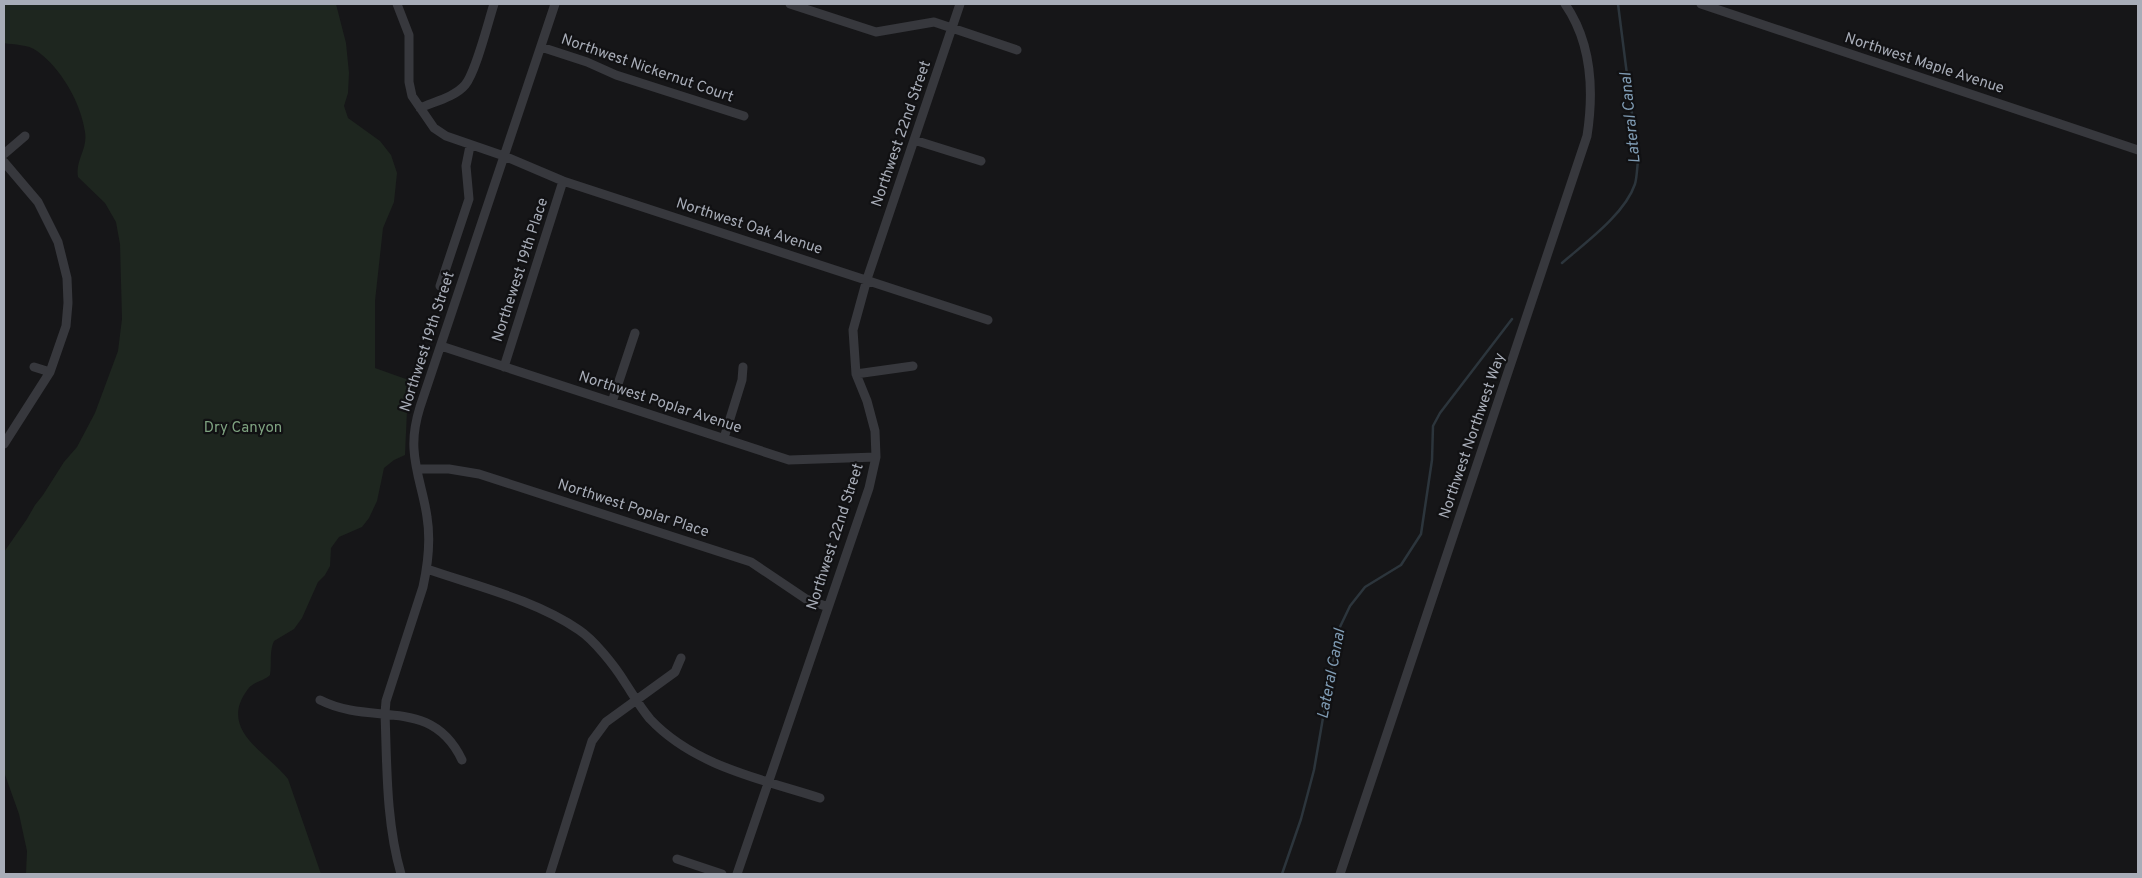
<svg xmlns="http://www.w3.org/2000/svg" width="2142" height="878" font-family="Overpass,sans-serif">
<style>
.green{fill:#1e261f}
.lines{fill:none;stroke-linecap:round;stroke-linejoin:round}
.stream{stroke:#2c353c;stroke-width:2.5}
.minor{stroke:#37383d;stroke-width:9}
.labels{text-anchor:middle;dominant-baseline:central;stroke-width:4.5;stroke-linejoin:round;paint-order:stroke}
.street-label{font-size:15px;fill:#a8adb8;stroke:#111113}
.park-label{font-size:15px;fill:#7fa381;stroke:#111113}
.water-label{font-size:16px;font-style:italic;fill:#7f9bb3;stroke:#111113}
</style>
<rect width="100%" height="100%" fill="#161618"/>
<path class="green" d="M4,4H336L346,43L349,73L348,93L344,106L348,118L380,141L391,155L397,173L394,202L383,228L375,301V368L417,383L407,410L405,455L394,460L384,468L377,501L369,518L362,527L339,537L331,548L330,566L325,575L318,582L302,618L294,629L274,641C269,652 272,662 270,675C264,681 253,682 248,689C217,730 267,752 288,779L321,874H26L27,851L19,814L4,772V552L27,519L35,505L43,495L64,462L77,447L95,413L118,351L122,319L120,244L116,222L105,203L78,177C75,160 88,149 85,132C81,103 61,68 37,51C28,44 14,45 4,43Z"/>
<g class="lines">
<path class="stream" d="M1562,263C1585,243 1625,214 1635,184C1637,177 1637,168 1638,161L1618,4
M1282,874L1301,819L1314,770L1338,631L1350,606L1365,587L1401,565L1421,534L1432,460L1433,426L1440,413L1512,319"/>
<path class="minor" d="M397,4L409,35V82L412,96L434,128L446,136L504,156L563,181L988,320
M790,4L876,32L934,22L1017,50
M1701,4L2138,150
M541,47L587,62L616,75L744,116
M420,108C433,102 455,97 465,85C476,72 488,22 494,4
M914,140L981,161
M4,154L25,136
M4,162L38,202L58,242L67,278L68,303L66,326L50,372L4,444
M440,286L469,199L466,166L470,146
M441,346L789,460L876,457
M34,367L50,372
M504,367L563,181
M856,374L913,366
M612,402L635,333
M724,438L742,380L743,367
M417,469H449L479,474L751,562L806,599L828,607
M427,569C476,586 536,600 579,630C594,640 614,665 624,681C632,693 640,707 650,719C694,766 761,779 820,798
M320,700C373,727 431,695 462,760
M677,859L722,874
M401,874C386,822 387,767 385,713L386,701L423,587C428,564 431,541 427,517C424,494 415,472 414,449C413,434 416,420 420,407L555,4
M550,874L592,741L606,722L675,672L681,658
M737,874L869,488L876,457L875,431L867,401L856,374L853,330L867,279L960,4
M1340,874L1587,136C1594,91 1592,43 1565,4"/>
</g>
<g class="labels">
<g class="street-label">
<text transform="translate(1924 64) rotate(18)">Northwest Maple Avenue</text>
<text transform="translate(647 69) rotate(19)">Northwest Nickernut Court</text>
<text transform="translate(902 134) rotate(-71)">Northwest 22nd Street</text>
<text transform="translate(749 227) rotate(18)">Northwest Oak Avenue</text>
<text transform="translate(521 270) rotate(-72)">Northewest 19th Place</text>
<text transform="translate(428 342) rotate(-72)">Northwest 19th Street</text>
<text transform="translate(660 403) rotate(18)">Northwest Poplar Avenue</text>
<text transform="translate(1473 436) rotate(-71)">Northwest Northwest Way</text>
<text transform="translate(633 509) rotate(18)">Northwest Poplar Place</text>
<text transform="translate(836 537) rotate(-72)">Northwest 22nd Street</text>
</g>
<g class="park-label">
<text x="243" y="428">Dry Canyon</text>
</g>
<g class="water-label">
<text transform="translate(1631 118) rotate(-96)">Lateral Canal</text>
<text transform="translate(1332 674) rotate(-79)">Lateral Canal</text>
</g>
</g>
<rect width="2142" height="878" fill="none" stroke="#a8adb8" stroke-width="10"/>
</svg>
